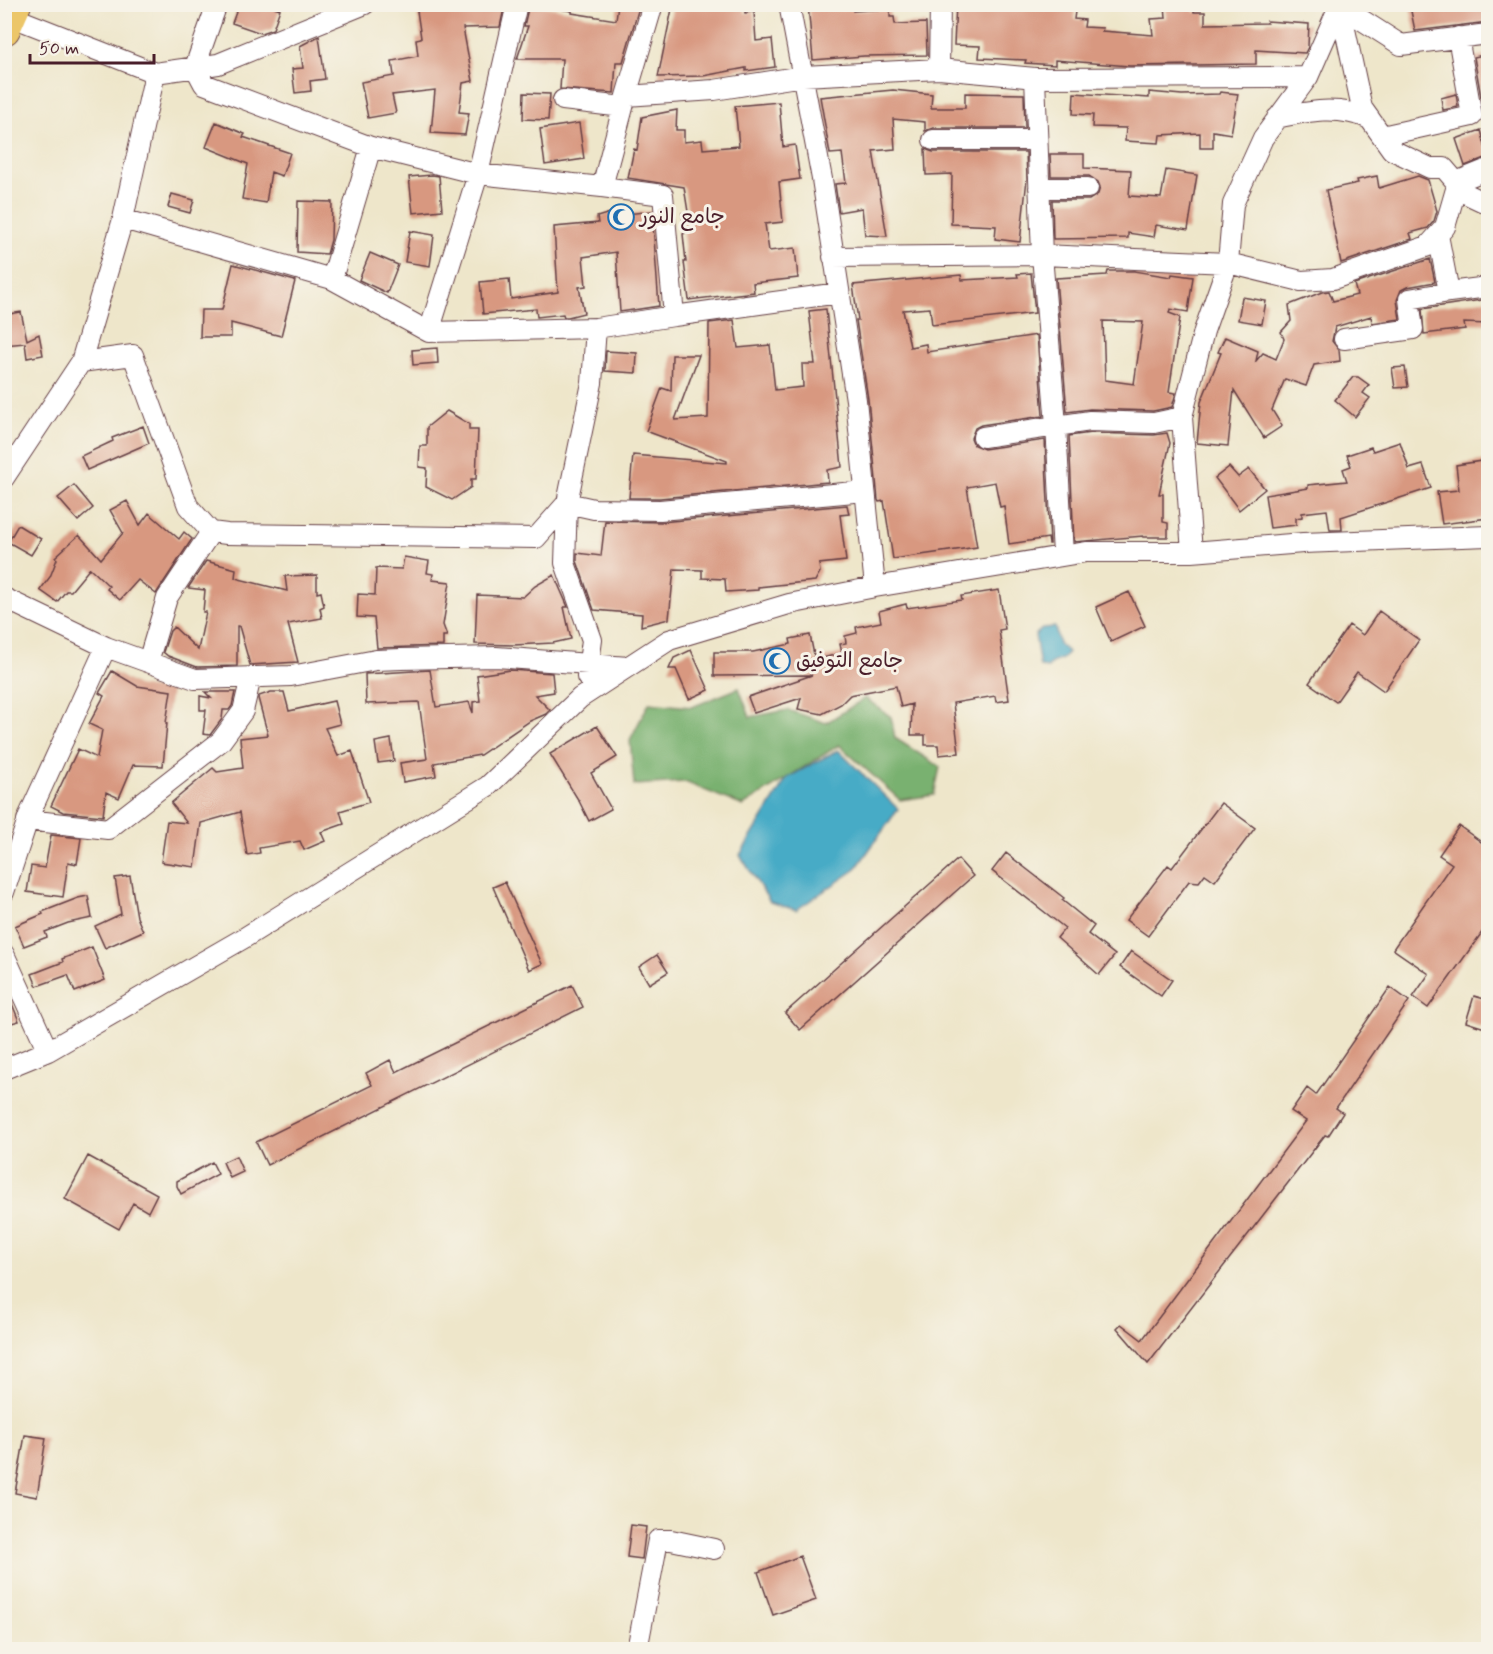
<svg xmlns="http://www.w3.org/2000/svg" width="1493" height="1654" font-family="Mynerve,'Playpen Sans Arabic',sans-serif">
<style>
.forest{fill:#79b16f;stroke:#62684d;stroke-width:1.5}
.water{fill:#47abc6;stroke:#486578;stroke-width:1.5}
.building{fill:#d89880;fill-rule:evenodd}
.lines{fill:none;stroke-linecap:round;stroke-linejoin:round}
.minor-casing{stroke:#633d43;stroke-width:22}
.primary-casing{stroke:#633d43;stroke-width:34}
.minor{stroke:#fff;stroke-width:20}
.primary{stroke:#ecc669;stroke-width:32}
.labels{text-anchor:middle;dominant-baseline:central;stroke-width:6;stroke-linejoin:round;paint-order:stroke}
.poi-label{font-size:21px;fill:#4a1f2b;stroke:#f7f3e8;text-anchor:start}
</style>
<rect width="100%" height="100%" fill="#f7f3e8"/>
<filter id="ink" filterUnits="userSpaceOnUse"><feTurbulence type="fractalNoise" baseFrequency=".0167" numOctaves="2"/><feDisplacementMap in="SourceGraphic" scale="12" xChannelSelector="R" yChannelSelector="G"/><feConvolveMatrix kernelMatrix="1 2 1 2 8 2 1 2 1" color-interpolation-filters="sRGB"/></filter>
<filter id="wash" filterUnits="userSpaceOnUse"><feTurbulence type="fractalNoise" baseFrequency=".008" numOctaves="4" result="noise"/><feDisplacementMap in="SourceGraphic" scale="24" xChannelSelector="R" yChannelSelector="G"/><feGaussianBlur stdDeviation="1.35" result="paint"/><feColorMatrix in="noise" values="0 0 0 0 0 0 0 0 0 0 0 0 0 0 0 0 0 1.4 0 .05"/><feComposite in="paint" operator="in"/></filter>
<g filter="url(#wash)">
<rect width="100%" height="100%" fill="#eee6ca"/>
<path class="forest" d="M739,688L750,717L788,710L826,723L865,698L891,717L895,738L940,767L934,795L900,800L839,745L743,806L685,782L634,785L630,740L649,703L692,707Z"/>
<path class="water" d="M1055,627L1059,644L1068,652L1062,659L1051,663L1048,668L1040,667L1035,635L1043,628Z
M838,750L898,809L855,870L796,910L770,902L740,855L787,778Z"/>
<g id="blocks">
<path class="building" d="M239,4H266L280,9L273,29L261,33L232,23Z
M416,4H505L500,27L463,28L473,81L463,83L459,112L469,113L465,135L431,133L435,90L392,95L396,113L368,118L361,82L394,76L392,61L418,56L416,39L421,38Z
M529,4L572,11V13L616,20L618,4H640L623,62H616L614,93L560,89L562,59H517L528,26H524Z
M673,4H716L715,6L744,4L745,13L754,12L756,41L772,39L775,67L746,71V68L703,76L658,77Z
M808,4H853V11L890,9V17H894L895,24L926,23L927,55L864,56L813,60Z
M956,4L975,5L974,8H1023V4H1076L1074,19L1085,20L1084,27L1103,28L1102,31L1153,35L1151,19L1166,18L1165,4H1193L1194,12H1205V24L1267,23V21L1309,24L1308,47L1305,53L1256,50V64L1130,66L1055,60V65L1025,63L1026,60L979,58L980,46L954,45Z
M1418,4H1488V22L1415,31L1410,6Z
M319,36L325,79L310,81L311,91L295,93L292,69L303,68L300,46Z
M1488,54V106L1483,108L1474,57Z
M893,90L932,94L931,108H965V93L1024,94L1025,128H933L925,131V122L893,119L895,149L873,151L887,236L865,235L862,208L839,212L835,184L846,183L842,153L830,154L820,97Z
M1149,92L1182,95L1219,94L1220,92L1238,94L1231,134L1213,131V148H1200V133L1160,135L1159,143L1125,141L1126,128L1092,127L1093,115L1073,114L1074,93L1149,98Z
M524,93L550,94L548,120L523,119Z
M1456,94L1458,107L1443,110L1441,98Z
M779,102L783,147L795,145L800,179L779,182L783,222L765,224L769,251L795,248L798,278L753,283L754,292L689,300L684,262H686L683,234L685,233L682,213L688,212L684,187L628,178L634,149L637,150L642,117L677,110L676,130H684V142L702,140L703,149L739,146L735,106Z
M216,122L245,134L243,137L290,153L282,176L271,172L266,203L242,199L248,164L206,147Z
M579,123L584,159L545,165L540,129Z
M1481,130L1488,157L1465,166L1456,139Z
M925,149L933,152H1026L1027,179L1020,242L995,239L996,226L951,224L952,174L926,175Z
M1050,154H1084V168L1131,170L1129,196L1161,198L1166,170L1197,175L1188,230L1156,225L1154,237L1128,233V238L1053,239L1052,200H1089L1098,194L1100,187L1098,182L1089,176H1051Z
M432,175L439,176L442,210L413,213L409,177Z
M1377,176L1379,188L1418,176L1428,180L1437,211L1434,221L1428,228L1410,233L1412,239L1341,263L1326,190L1358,183L1357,180Z
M172,194L194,200L190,213L168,207Z
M298,201L332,202L331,240L327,254L297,252Z
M626,208L627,214L652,211L659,306L620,312L616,252L583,257L586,286L579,287L584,313L568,317H564L563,314L537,317L536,309L483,314L480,282L509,279L511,299L558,292L554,227L598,223L597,217Z
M410,231L434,235L430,266L405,262Z
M370,253L398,265L387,293L359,280Z
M1430,259L1435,282L1407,287L1401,290L1397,300L1400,319L1372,323L1371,316L1335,327L1332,341L1339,350L1340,361L1314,365L1306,386L1285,379L1272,410L1282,426L1264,438L1234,390L1228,446L1197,443L1201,402L1221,353L1218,352L1225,337L1258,351L1256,361L1263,353L1276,359L1284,339L1281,332L1291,321L1289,305L1322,292L1329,291L1333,301L1357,295L1354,284Z
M233,264L295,281L281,336L231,323V337H200L201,310H222Z
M1108,271H1134L1171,277L1172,274L1193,277L1188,312L1170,309L1169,313L1180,317L1169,392L1176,393L1172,407L1153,411L1090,409L1067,412L1056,278L1107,275ZM1103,321L1143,322L1134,384L1105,380Z
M1031,273L1035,313L932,325L930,308L903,310L910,347L926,344L927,352L1037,335L1043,416L981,425L975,428L971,438L974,445L984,449L1045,440L1050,544H1049L1048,538L1009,544L1004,506L1000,507L995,482L967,487L977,547L893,559L884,501L879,502L878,500L868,399L856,320H858L853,285L961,275L962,280L1018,277L1017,274Z
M1242,297L1266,301L1262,324L1238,320Z
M1488,299V324L1464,323L1465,329L1424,334L1422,309Z
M826,309L842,467L827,470L828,482L660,498H629L633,455L727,463V461L646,431L662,388L671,391L672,355H699L675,420L708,418L709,323L734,320L738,348L770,345L775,390L803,387L802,364H815L809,311Z
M21,312L27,340L39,334L43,355L27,358L25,343L4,345V315Z
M437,348L438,363L413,365L412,350Z
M606,351L637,353L636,373L605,371Z
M1405,367L1408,387L1395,388L1392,368Z
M1353,377H1358L1369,385L1363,393L1370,398L1355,417L1335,400Z
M447,411L469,424V430H478L476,479H471V487L452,500L426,487L427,468L419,467L420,446H427V427Z
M143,426L149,443L87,470L81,456L113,441L112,438Z
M1091,433L1154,435L1167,433L1170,443L1159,494H1163V522L1168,523V537H1143V536L1074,542L1069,436Z
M1400,442L1409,469L1423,465L1431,488L1341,517L1342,530H1330L1327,510L1302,513V517L1296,518V525L1270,528L1265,495L1308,488V485L1347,481L1343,469L1351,466L1347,455L1371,447L1373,451Z
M1488,460V518L1442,524L1437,492L1459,490L1456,465Z
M1229,467L1238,477L1249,469L1265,489L1239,510L1215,478Z
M74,485L93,508L78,521L58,498Z
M127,501L140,525L149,513L179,539L184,532L192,539L156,594L138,580L120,600L107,589L109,586L90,568L71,591H66L57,602L40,590L50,577L57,559L55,557L79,535L101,559L123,533L110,510Z
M847,505L849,514L840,515L846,561L819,564L820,572L815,581L758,587V590L726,592L725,579L702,578V570L674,569L669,619L641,626L642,614L594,610L577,561V553L601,556L605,521L661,522Z
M18,525L41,539L31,555L8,542Z
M404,557L429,561L427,573L433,574L432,580L450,582L443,625L447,636H443V646L377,648L374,618L357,617L358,594L375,595L376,568L402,569Z
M206,561L236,569L235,578L287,591L285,576L317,575V593L321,592L324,606L320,608L322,618L288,624L298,662L250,665L239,626H237V666L197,667L168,656L163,652L170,631L174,627L198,650L206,612H203L205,590L188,588Z
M554,575L568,607H564L571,639L553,643L514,645L475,644L477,595L523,597L535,586Z
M999,590L1005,629L999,630L1009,700L996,702L995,696L953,703L959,753L939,755L938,745H925V735H911L912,704L901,707L896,686L850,695L841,704L822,714L798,709L801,698L754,713L748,697L812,675L714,676V652H753L791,644L790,639L810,635L815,660L842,653L840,644L846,643L845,636L857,633L856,627L881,622L879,611L906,604L907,608L962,600L961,596Z
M1129,592L1145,626L1111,642L1096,607Z
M1379,611L1419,640L1384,691L1357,672L1336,702L1309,683L1349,625L1363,635Z
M691,650L709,690L689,699L676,669H669L674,658Z
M430,670L436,707L469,702L473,713V702L480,701L477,675L510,670L552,673L554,692L535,695L550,710L546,714L530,721L480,755L434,763L436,776L403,782L400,763L427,759L419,702L366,704L365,674Z
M112,671L137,686L171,691L166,723H167L163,766L133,765L119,798L106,792L103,816L63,812L51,806L78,749L97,758L102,730L89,724L104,696L99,693Z
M205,692H235L232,706L229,710H223L222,719L210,735L203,734L206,710H200V696L211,698Z
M271,692H284L289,711L334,701L340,724L325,728L338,756L352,751L369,802L340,811L344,824L321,832L325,841L304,850L300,841L259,848L260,853L247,855L240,812L201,823L195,867L161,862L167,821L187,823L171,803L213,768L217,772L243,768L240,738L268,735L258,698L259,696Z
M597,726L617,757L591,773L611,809L589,821L579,801L550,754Z
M391,739L394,761L378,763L375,742Z
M1221,803L1255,828L1215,881L1205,874L1199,882L1189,881L1148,936L1126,920L1168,865L1172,868Z
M1459,826L1488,847V924L1428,1008L1413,997L1429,974L1393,949L1452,864L1439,855Z
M51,835L81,838L77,864L68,862L63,897L27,892L31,866L45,868Z
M1006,853L1064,898L1062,900L1094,926L1088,934L1115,955L1099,975L1057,938L1065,928L992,871Z
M958,859L973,876L800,1030L785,1013Z
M130,876L137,917L143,931L105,948L95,926L121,914L115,878Z
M505,882L542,964L529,970L493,887Z
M88,896L92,918L68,923L45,932L47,937L24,946L15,926L43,914L42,912L78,898Z
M92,947L105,980L75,992L68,975L37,986L32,974L63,962L62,959Z
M1131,951L1172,980L1161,996L1120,967Z
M657,955L668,972L649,984L639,967Z
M4,984L19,1021L4,1025Z
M572,985L583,1007L267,1165L256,1142L372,1085L366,1073L390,1060L396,1072Z
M1390,987L1409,1001L1336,1108L1343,1113L1328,1136L1325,1135L1148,1364L1117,1328L1121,1324L1142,1340L1306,1121L1291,1111L1307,1088L1316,1095Z
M1474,996L1488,1000V1029L1466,1022Z
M88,1156L157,1194L148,1212L133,1203L119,1229L65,1199Z
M236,1156L243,1172L230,1178L223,1162Z
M212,1162L218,1174L181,1194L177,1186V1181Z
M25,1435L46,1438L37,1497L15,1493Z
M631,1525L646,1527L642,1559L627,1557Z
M800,1556L816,1600L773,1615L758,1572Z"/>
</g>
</g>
<g filter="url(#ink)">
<use href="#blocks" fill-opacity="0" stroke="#633d43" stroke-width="1.5"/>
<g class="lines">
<g class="minor-casing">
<path id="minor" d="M217,4L195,67L204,84L371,147L478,174L602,187
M653,4L626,96L714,90L803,76L939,69L1035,78L1042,255L1056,425L1063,555
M789,4L822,179L856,400L875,587
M1340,6L1362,108L1392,150L1430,168H1444L1456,182L1488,169
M1340,6L1401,45L1488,34
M10,16L155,73L218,64L365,4
M939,69L940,4
M155,73L123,219L332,279L429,332L596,328L674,316
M1035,78L1308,77
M626,96L602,187L663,195L674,316L839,293
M563,100L623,107
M1277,118C1309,111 1338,105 1370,119
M1382,136L1472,116L1458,37
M933,140H1037
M1039,188H1088
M1456,189L1488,204
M1438,235L1449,292L1488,287
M833,257L1042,255L1228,263L1301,281L1333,279L1428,246L1445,227L1456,189V182
M332,279L371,147
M429,332L478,174L517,4
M1344,339L1413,329L1409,299L1449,292
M81,362L133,355L188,506L211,532L227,534L536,538L567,503L592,383L596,328
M983,437L1090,421L1154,423L1182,417
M4,478L81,362L123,219
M1192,552L1182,417L1204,331L1228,263L1233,204L1263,138L1308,77L1340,4
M4,598L106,647L195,679L291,676L376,660L401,659L496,657L628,667
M148,662L167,598L211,532
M587,677L592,640L565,563L567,503L594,509L660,510L865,491
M27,820L108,829L221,741L243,711L251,677
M4,892L30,813L106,647
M4,954L48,1051
M4,1069L48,1051L244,938L488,786L580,698L669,640L789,604L875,587L1086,552H1192L1303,543L1488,536
M637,1650L658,1540H671L714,1549"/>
</g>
<g class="primary-casing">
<path id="primary" d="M4,29L15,4"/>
</g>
<use href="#minor" class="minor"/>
<use href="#primary" class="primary"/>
</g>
</g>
<defs>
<g id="mosque-ring" transform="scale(1.35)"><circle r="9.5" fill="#f7f3e8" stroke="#1f6fb2" stroke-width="1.5"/><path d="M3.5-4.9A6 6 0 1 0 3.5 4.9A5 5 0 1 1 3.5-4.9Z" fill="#1f6fb2"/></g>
</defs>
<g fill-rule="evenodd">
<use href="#mosque-ring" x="621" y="217"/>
<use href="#mosque-ring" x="777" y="661"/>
</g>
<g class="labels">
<g class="poi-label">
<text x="640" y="217">جامع النور</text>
<text x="796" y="661">جامع التوفيق</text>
</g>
</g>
<rect width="1493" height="1654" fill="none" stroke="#f7f3e8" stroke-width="24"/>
<path d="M30 54v9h124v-9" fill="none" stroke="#4a1f2b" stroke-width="3"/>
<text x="39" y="54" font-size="18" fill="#4a1f2b" stroke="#f7f3e8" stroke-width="4.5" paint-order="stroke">50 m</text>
</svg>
